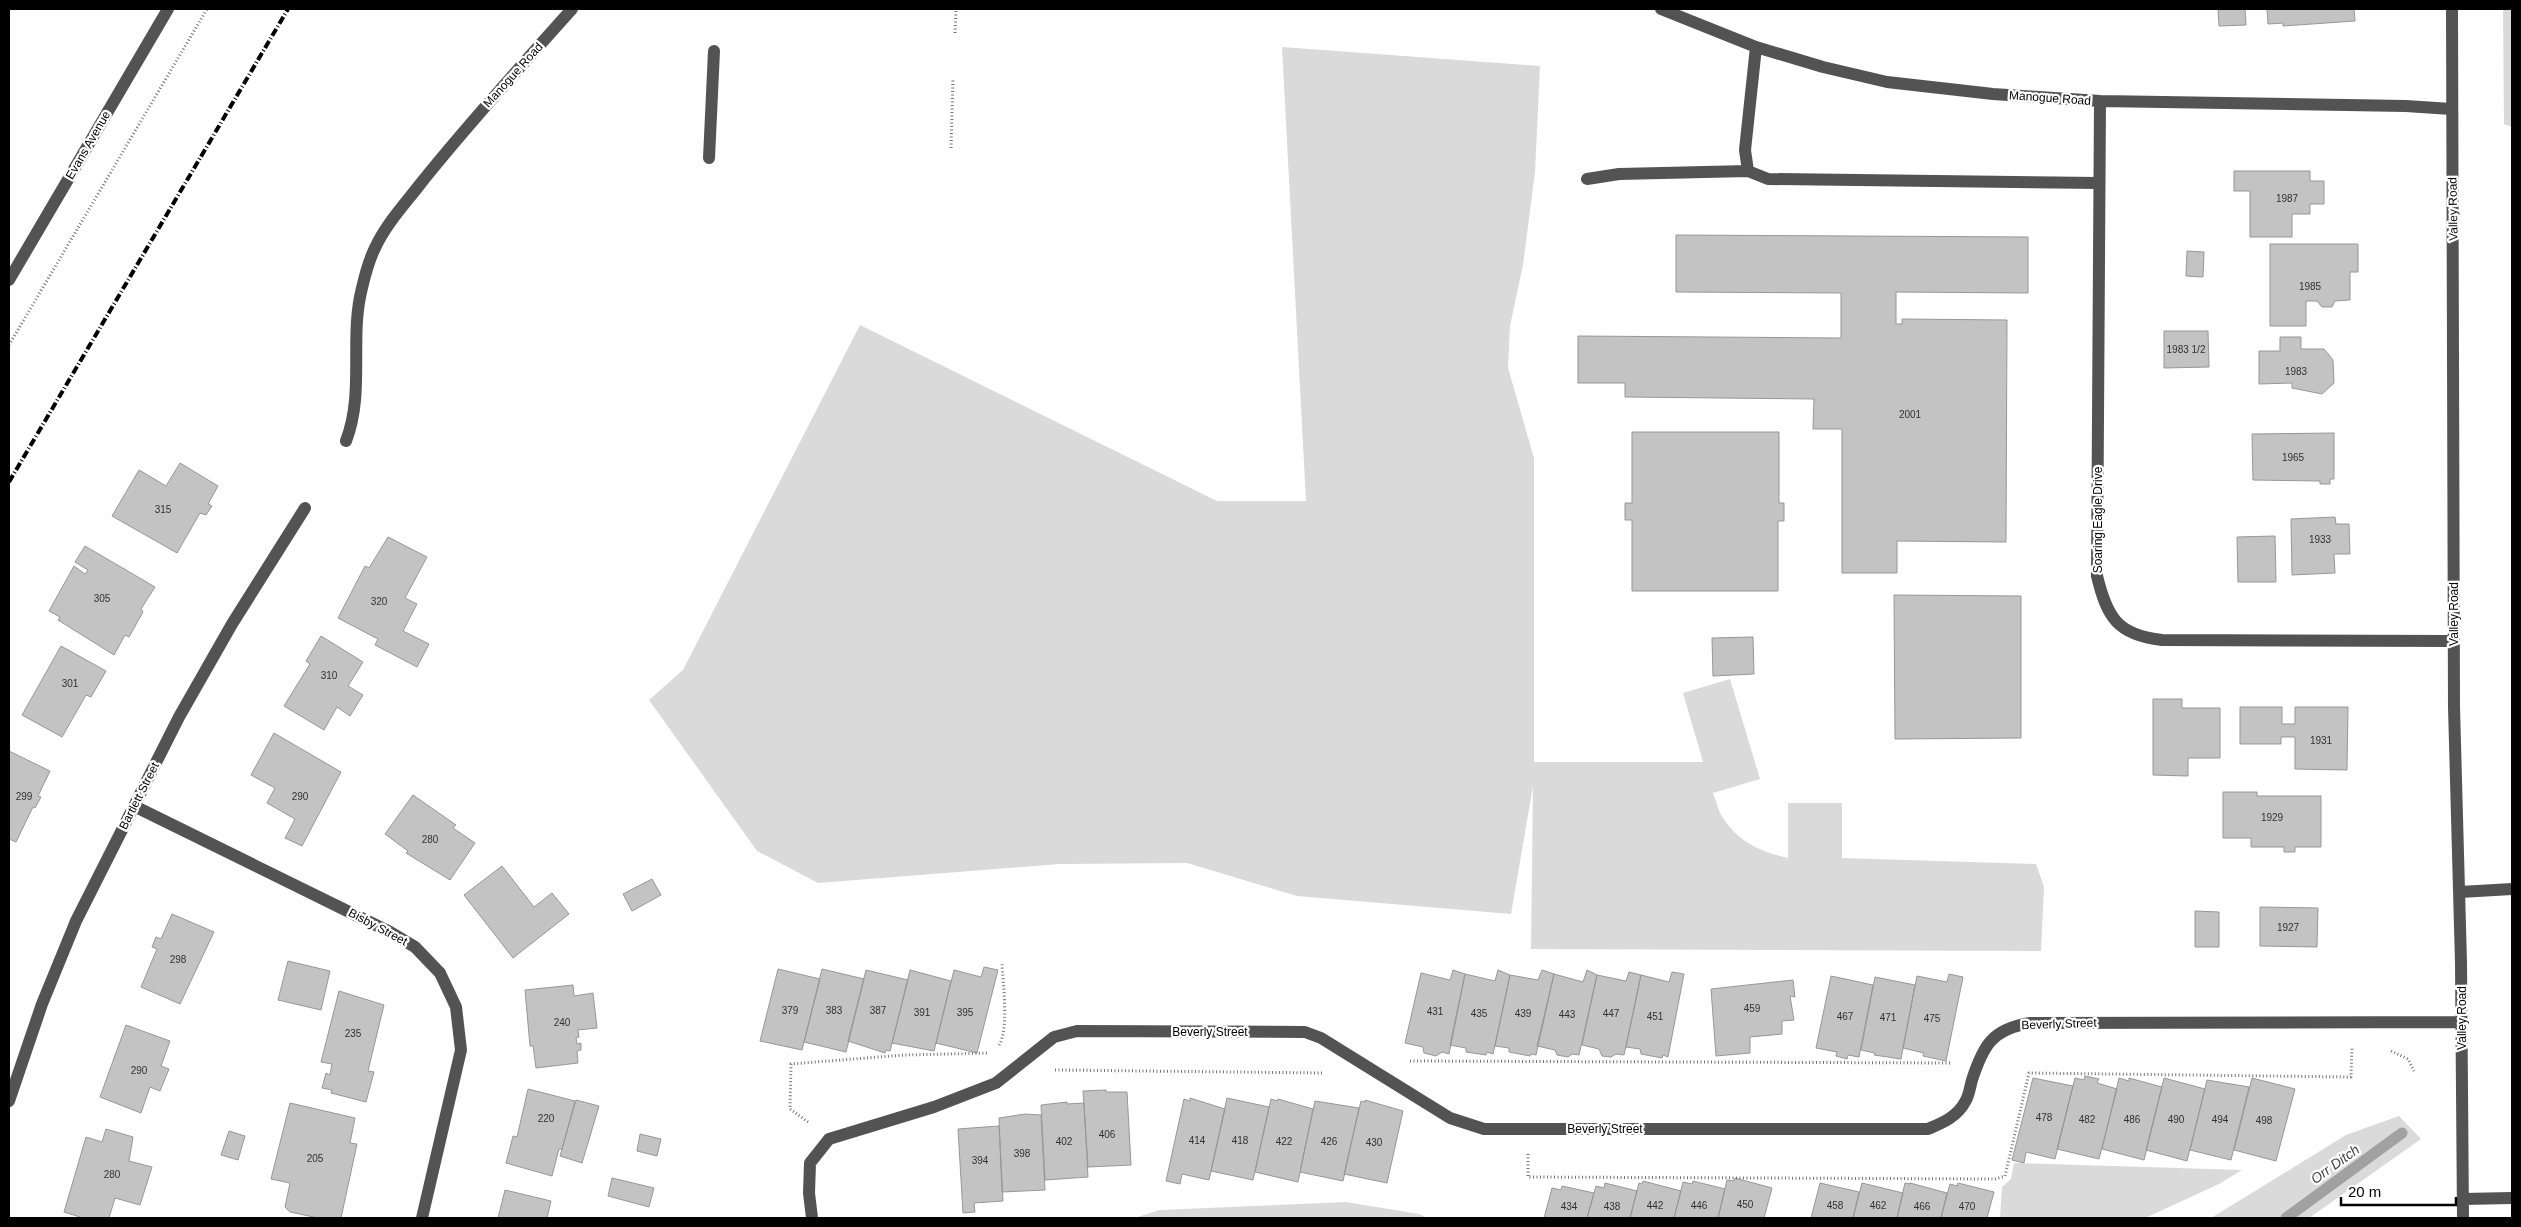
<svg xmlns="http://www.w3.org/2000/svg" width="2521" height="1227" font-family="Helvetica,sans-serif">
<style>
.green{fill:#dadada}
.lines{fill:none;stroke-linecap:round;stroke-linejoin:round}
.stream{stroke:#a1a1a1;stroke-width:11}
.building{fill:#c3c3c3;stroke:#979797}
.path{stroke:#757575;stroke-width:3;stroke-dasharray:1 2.5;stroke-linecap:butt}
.minor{stroke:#535353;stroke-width:12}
.rail{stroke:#000;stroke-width:4;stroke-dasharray:8 2.5 1 2.5;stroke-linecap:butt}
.labels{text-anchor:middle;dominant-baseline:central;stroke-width:4.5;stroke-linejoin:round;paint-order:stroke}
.number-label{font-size:10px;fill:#313131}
.street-label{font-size:12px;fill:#000;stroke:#fff}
.water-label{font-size:14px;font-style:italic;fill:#424242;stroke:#fff}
</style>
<rect width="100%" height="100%" fill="#fff"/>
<path class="green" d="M2503,9H2512V127L2504,124Z
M1282,47L1540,66L1535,172L1523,265L1510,326L1508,368L1534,458V762H1703L1683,693L1730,679L1760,779L1713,793C1716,800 1718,809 1721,815C1737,841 1760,852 1788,858V803H1842V858L2036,864L2044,887L2041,951L1531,949L1533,786L1511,914L1297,896L1187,863L1060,864L818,883L757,851L649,700L683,670L860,325L1217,501H1306Z
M2399,1116L2421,1139L2309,1218H2211L2346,1135Z
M2014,1163L2242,1170L2219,1184L2145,1218H2000L2002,1187L2011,1179Z
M1346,1202L1419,1214L1428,1218H1134L1160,1210Z"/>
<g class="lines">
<path class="stream" d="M2286,1218L2402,1133"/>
</g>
<path class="building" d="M2218,9H2245L2246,25L2219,26Z
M2267,9H2354L2355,21L2283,26V23L2268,24Z
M2234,171H2310V181H2324V204H2310V214H2292V237H2250V191H2234Z
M1676,235L2028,237V293L1896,292V324H1902V319L2007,320L2006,542L1897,541V573H1842V429H1813L1814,399L1625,397V383H1578V336L1841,338V293L1676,292Z
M2270,244H2358V272H2350V300L2335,301L2332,307H2322L2317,301H2306V326H2270Z
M2187,251L2204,252L2203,277L2186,276Z
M2164,331H2208L2209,367L2164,368Z
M2280,337H2301V349H2324L2333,360L2334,383L2322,394L2292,388V383L2259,384V351H2280Z
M1632,432H1779V503H1784V521H1778V591H1632V520H1625V503H1632Z
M2334,433V479H2330V484H2320V481L2253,480L2252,434Z
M180,463L218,486L208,504L212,506L206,515L200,513L177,553L112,516L139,470L166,486Z
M2335,517L2336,524H2349L2350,554H2334L2335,573L2292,575L2291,519Z
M2275,536L2276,582H2238L2237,537Z
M388,537L427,557L405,598L417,604L403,631L429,644L417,667L375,645L378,639L338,618L365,566L369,568Z
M85,546L155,587L141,609L143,612L129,637L125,635L114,655L58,620L60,617L49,611L74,566L85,574L88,570L75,562Z
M1894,595L2021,596V738L1895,739Z
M321,636L363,662L348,686L363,695L350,716L337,707L324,730L284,706L310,664L306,661Z
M1753,637L1754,674L1713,676L1712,638Z
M61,646L106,671L91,697L86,695L62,737L22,715Z
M2153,699H2182V708H2220V758H2188V776L2153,775Z
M2240,707H2282V724H2295V707H2348L2347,770L2295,769V737H2281V744H2240Z
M274,733L341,772L302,846L285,838L295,819L267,803L275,788L251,775Z
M9,751L50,771L38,796L41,797L35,808L33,807L16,842L9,839Z
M2223,792H2257V796H2321V847H2295V852H2284V847H2251V838H2223Z
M413,795L456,825L453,828L475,843L450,880L406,853L408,851L385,834Z
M502,866L534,907L552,893L569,914L513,958L464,895Z
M652,879L661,895L632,911L623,894Z
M2260,907L2318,908L2317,947L2260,946Z
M2195,911L2219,912V947H2195Z
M172,914L214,932L180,1004L141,987L157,949L152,947L156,937L161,939Z
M288,961L330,971L321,1010L278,1000Z
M984,967L998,970L977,1053L936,1043L954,970L981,977Z
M778,969L820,979L802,1050L760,1041Z
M822,969L864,979L846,1052L804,1042Z
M866,970L908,980L890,1051L886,1050L885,1053L848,1041Z
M910,970L951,981L934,1051L892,1043Z
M1453,970L1465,974L1449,1054L1442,1052L1436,1056L1424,1053L1423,1047L1405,1043L1421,973L1450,980Z
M1498,970L1510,975L1493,1054L1487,1052L1486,1055L1466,1052V1048L1450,1045L1465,974L1495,981Z
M1542,970L1554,974L1536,1055L1531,1054L1530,1056L1509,1052V1048L1495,1046L1510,975L1538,980Z
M1587,970L1597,975L1579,1055L1572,1054L1568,1057L1557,1055L1555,1050L1537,1046L1554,974L1583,982Z
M1629,972L1641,975L1624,1055L1616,1054L1611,1057L1602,1056L1599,1049L1582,1045L1597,975L1626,981Z
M1672,972L1684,974L1668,1057L1663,1055L1662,1058L1641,1054L1640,1049L1626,1047L1641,975L1669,982Z
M1949,974L1963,977L1946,1061L1923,1056L1924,1053L1903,1048L1917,976L1947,982Z
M1831,976L1873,985L1859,1057L1848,1055L1847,1059L1836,1056L1837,1052L1816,1048Z
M1875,977L1915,985L1901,1059L1874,1055L1875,1053L1861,1050Z
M1793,980L1795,997L1790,996L1794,1020L1782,1021V1034L1750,1037V1053L1716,1056L1711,989Z
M573,985L574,996L593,993L597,1028L578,1030L579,1037L576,1038L577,1044L581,1043V1050L577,1051L578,1063L536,1068L533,1046H530L525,990Z
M339,991L384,1005L368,1071L374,1072L366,1102L331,1093L332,1090L322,1088L326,1073L330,1075L332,1064L321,1062Z
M126,1025L170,1041L161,1066L169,1069L160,1091L150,1087L141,1113L100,1097Z
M2085,1076L2099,1079L2097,1083L2117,1089L2099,1159L2057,1149L2075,1078L2084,1080Z
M2033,1078L2073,1086L2055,1159L2026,1152L2024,1163L2012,1160Z
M2119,1078L2129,1081V1078L2162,1087L2144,1160L2102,1149Z
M2164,1078L2205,1089L2187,1161L2146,1150Z
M2252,1078L2295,1089L2276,1161L2234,1150Z
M2207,1080L2249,1087L2231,1160L2190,1150Z
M528,1089L575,1101L562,1149H559L552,1176L506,1163L513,1136L517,1137Z
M1106,1090V1092H1127L1131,1165L1088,1167L1083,1091Z
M1190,1098L1225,1109L1209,1180L1182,1174L1180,1184L1166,1181L1184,1099L1190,1101Z
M1227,1098L1269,1107L1253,1180L1211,1171Z
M1271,1099L1277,1101L1278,1099L1313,1109L1298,1182L1255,1172Z
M576,1100L599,1106L582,1163L560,1156Z
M1365,1100L1403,1111L1387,1183L1344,1174L1361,1101L1365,1102Z
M1315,1101L1359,1108L1343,1181L1300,1172Z
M1067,1102V1104L1084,1103L1088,1177L1045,1180L1041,1105Z
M290,1103L355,1118L350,1143L357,1144L341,1218H318L290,1212L285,1207L290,1183L271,1179Z
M1025,1114L1041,1115L1045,1190L1002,1192L999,1118Z
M999,1126L1003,1201L974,1203L975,1212L963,1213L958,1129Z
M106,1129L133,1137L129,1161L152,1167L140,1205L115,1198L109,1218H83L64,1212L86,1137L102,1142Z
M229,1131L245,1136L238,1160L221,1155Z
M640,1134L661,1139L657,1156L637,1151Z
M612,1178L654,1188L649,1207L608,1196Z
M1735,1178L1772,1188L1764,1218H1718L1727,1180L1734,1181Z
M1643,1181L1681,1191L1674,1218H1630L1639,1183L1642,1184Z
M1693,1181L1725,1189L1718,1218H1674L1683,1182L1692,1184Z
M1605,1183L1637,1191L1630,1218H1587L1596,1186L1604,1188Z
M1820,1183L1859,1192L1853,1218H1811Z
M1862,1183L1903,1193L1897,1218H1853Z
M1905,1183L1910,1184V1183L1947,1193L1941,1218H1897Z
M1958,1183L1994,1192L1987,1218H1941L1950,1184L1957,1186Z
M1562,1186L1594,1193L1587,1218H1544L1552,1188L1561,1190Z
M505,1190L551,1201L547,1218H498Z"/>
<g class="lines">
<path class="path" d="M955,33L956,9
M951,148L953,78
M9,345L207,9
M999,1045C1009,1030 1003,983 1002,964
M2391,1051L2408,1059L2414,1071
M1410,1061L1951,1063
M1055,1070L1324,1073
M808,1122L790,1109L791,1064L904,1055L989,1053
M1528,1154V1177L1995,1179L2005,1176L2029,1073L2351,1077L2352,1048"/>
<path class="minor" d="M1661,9L1756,47L1823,67L1887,82L1993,94L2100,101L2406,106L2451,109
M2452,9L2454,707L2461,963L2463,1218
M1756,47L1745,150L1748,171L1768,179L2099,183
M2100,101L2097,576C2107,617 2117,635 2162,640L2454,641
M709,158L714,51
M1587,179L1619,174L1748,171
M9,280L168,9
M346,441C365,392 349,338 362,288C365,275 369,260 375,248C386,224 405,204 421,183C469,123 521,66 572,9
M134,806L390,932L415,947L440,973L456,1007L461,1050L422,1218
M2460,892L2512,889
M9,1101L42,1004L76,921L179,717L232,624L305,508
M2463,1199L2512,1198
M812,1218L809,1193L810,1163L829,1139L934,1107L996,1083L1054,1037L1077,1031L1305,1032L1321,1038L1450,1118L1484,1129H1928C1942,1123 1957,1117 1965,1102C1969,1096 1970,1087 1972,1080C1983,1046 1992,1029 2030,1023L2462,1022"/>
<path class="rail" d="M9,482L288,9"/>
</g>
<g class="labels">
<g class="number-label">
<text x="2287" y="198">1987</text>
<text x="2310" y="286">1985</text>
<text x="2186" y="349">1983 1/2</text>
<text x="2296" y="371">1983</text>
<text x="1910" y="414">2001</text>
<text x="2293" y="457">1965</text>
<text x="163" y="509">315</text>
<text x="2320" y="539">1933</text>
<text x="102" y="598">305</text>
<text x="379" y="601">320</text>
<text x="329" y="675">310</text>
<text x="70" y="683">301</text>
<text x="2321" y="740">1931</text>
<text x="24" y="796">299</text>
<text x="300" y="796">290</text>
<text x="2272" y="817">1929</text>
<text x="430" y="839">280</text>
<text x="2288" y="927">1927</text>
<text x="178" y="959">298</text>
<text x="1752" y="1008">459</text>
<text x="790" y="1010">379</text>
<text x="834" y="1010">383</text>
<text x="878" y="1010">387</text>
<text x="1435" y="1011">431</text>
<text x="922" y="1012">391</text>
<text x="965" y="1012">395</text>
<text x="1479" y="1013">435</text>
<text x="1523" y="1013">439</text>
<text x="1611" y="1013">447</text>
<text x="1567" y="1014">443</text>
<text x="1655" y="1016">451</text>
<text x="1845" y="1016">467</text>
<text x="1888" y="1017">471</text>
<text x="1932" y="1018">475</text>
<text x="562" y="1022">240</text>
<text x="353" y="1033">235</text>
<text x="139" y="1070">290</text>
<text x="2044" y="1117">478</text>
<text x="546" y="1118">220</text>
<text x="2087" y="1119">482</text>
<text x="2132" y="1119">486</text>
<text x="2176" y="1119">490</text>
<text x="2220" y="1119">494</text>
<text x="2264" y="1120">498</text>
<text x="1107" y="1134">406</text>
<text x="1197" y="1140">414</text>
<text x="1240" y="1140">418</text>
<text x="1064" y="1141">402</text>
<text x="1284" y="1141">422</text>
<text x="1329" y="1141">426</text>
<text x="1374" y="1142">430</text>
<text x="1022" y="1153">398</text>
<text x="315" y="1158">205</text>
<text x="980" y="1160">394</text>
<text x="112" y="1174">280</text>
<text x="1745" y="1204">450</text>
<text x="1655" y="1205">442</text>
<text x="1699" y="1205">446</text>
<text x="1835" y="1205">458</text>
<text x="1878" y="1205">462</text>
<text x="1569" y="1206">434</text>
<text x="1612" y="1206">438</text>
<text x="1922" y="1206">466</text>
<text x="1967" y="1206">470</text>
</g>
<g class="street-label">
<text transform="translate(513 75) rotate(-48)">Manogue Road</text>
<text transform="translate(2050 98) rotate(4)">Manogue Road</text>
<text transform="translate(88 145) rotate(-60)">Evans Avenue</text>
<text transform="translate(2453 209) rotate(-91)">Valley Road</text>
<text transform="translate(2098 520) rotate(-90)">Soaring Eagle Drive</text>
<text transform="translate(2454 614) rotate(-90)">Valley Road</text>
<text transform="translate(139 796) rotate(-63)">Bartlett Street</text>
<text transform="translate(378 927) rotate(28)">Bisby Street</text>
<text transform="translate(2462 1018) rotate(-90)">Valley Road</text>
<text transform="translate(2059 1024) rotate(-2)">Beverly Street</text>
<text x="1210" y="1032">Beverly Street</text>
<text x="1605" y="1129">Beverly Street</text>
</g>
<g class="water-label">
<text transform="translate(2335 1164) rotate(-36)">Orr Ditch</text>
</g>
</g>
<rect width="2521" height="1227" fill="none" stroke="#000000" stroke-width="20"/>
<path d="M2341 1197v8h115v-8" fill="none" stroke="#000000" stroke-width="2.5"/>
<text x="2348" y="1197" font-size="15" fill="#000000" stroke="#ffffff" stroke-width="4" paint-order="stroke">20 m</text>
</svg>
